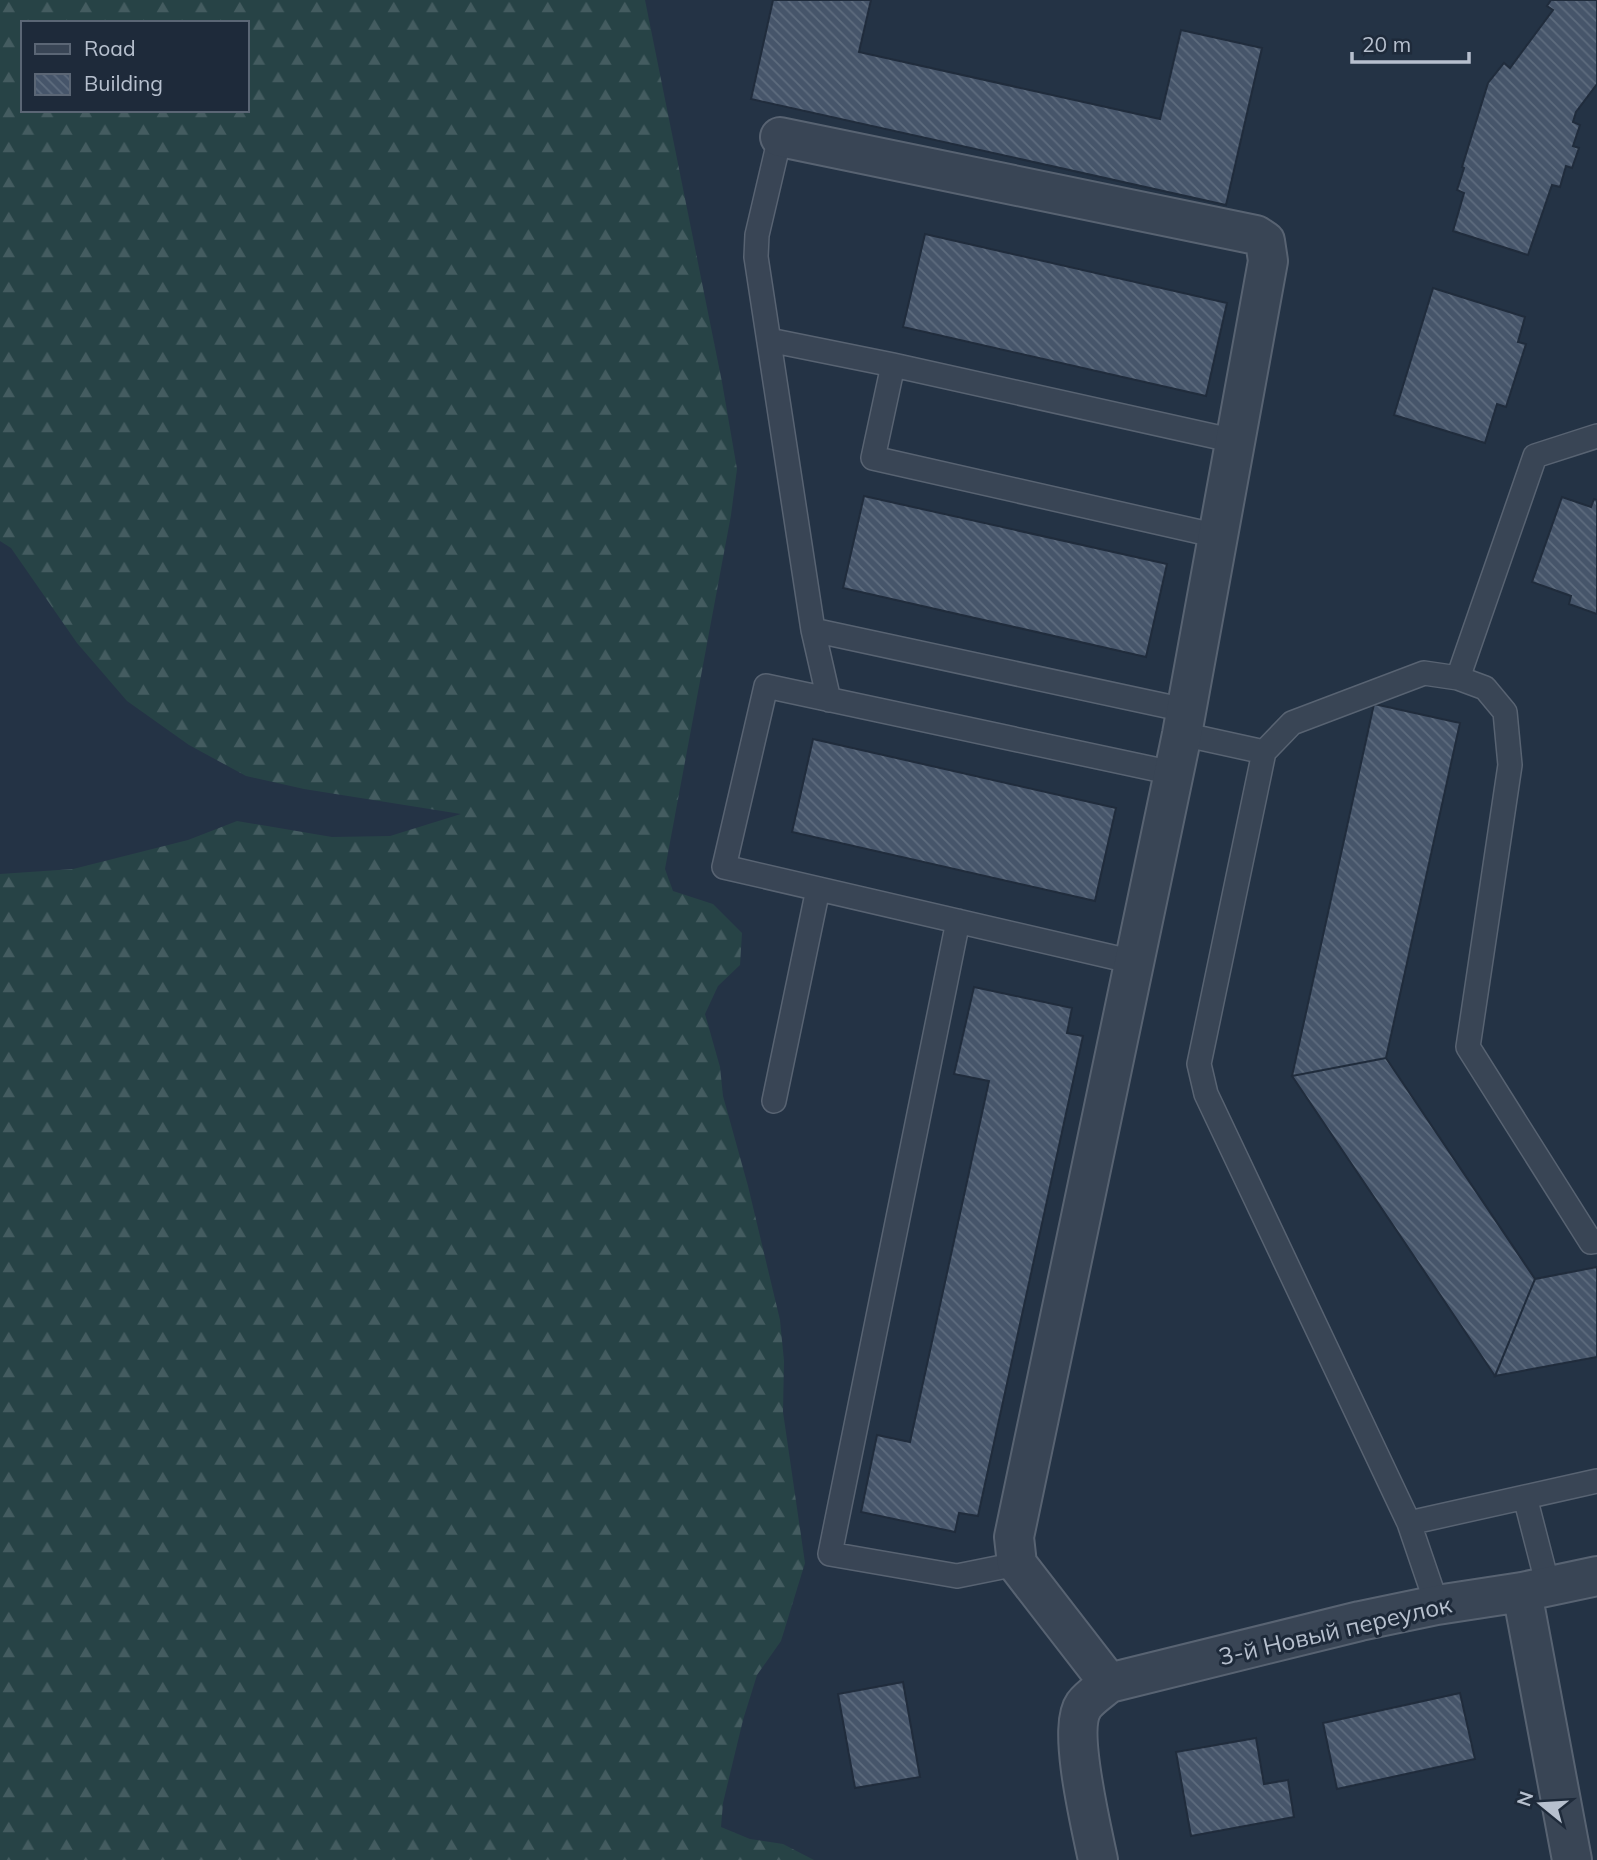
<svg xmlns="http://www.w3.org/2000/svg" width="1597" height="1860" font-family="Mulish,sans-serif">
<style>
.forest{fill:url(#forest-firs);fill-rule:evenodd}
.building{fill:url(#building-back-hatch);stroke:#202c3c;stroke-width:2}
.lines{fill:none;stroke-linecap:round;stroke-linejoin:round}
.service-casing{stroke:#586372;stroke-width:26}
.minor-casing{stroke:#586372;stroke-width:42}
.service{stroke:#394555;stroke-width:23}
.minor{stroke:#394555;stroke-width:38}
.labels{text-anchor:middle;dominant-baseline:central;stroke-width:6;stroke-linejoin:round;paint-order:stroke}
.street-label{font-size:24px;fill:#b7c0ce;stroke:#1e2a3a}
</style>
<defs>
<pattern id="forest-firs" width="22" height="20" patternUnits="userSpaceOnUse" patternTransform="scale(1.75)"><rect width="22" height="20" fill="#274346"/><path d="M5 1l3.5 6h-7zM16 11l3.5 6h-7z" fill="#445c60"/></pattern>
<pattern id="building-back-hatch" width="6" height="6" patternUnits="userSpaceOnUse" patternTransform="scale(1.75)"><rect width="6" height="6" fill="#46556a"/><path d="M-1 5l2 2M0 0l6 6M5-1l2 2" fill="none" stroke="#5e6c7e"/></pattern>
</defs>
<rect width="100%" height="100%" fill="#243345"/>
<path class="forest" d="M0,0H645L722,382L737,469L731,515L665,869L673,891L713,904L742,933L740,965L718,986L705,1014L720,1067L723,1096L748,1186L780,1320L784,1361L783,1412L805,1563L781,1641L757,1675L743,1720L723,1803L721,1827L750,1839L783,1844L814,1860H0V874L73,869L188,840L237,821L332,837L390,836L461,814L304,789L246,776L189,745L127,701L77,643L11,548L0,541ZM23,23H247V110H23Z"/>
<path class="building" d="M773,0H871L859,52L1160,119L1181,30L1262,48L1226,205L751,99Z
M1551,0H1597V84L1576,112L1573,122L1580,125L1573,146L1579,148L1572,168L1566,166L1560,187L1552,185L1528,255L1453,231L1464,193L1457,190L1464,168L1462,167L1488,83L1504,63L1510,68L1553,10L1547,6Z
M925,234L1227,303L1206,396L903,327Z
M1433,288L1525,317L1518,342L1526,344L1506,407L1497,404L1485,443L1394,415Z
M864,496L1167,564L1146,657L843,588Z
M1562,497L1591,507L1594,499L1597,500V614L1569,604L1571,596L1532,582Z
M1374,704L1460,723L1386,1058L1292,1076Z
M813,739L1116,808L1095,901L792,832Z
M974,987L1072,1008L1067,1033L1083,1036L978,1516L959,1513L955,1532L861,1512L877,1435L910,1442L989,1081L954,1074Z
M1386,1058L1535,1279L1495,1376L1292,1076Z
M1597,1267V1357L1495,1376L1535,1279Z
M903,1682L920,1777L855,1788L838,1694Z
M1460,1693L1475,1759L1337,1789L1323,1723Z
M1256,1738L1264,1784L1288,1780L1294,1817L1191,1836L1176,1752Z"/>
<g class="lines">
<g class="service-casing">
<path id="service" d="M780,137L757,235L756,257L813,630L829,700
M769,340L893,365L1235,441
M893,365L873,458L1218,536
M813,630L1185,710
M1458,678L1535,456L1597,436
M1182,734L1264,752
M958,921L830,1554L957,1576L1017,1564
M1134,962L724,867L766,686L1173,773
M774,1101L818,889
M1525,1497L1548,1586
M1409,1523L1597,1481
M1437,1605L1409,1523L1206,1094L1199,1064L1264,752L1292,723L1424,673L1458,678L1485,688L1505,712L1510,765L1468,1047L1591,1242L1597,1241"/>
</g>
<g class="minor-casing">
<path id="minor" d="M780,137L1256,235L1265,241L1268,261L1182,734L1014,1537L1017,1564L1109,1683
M1522,1592L1572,1860
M1098,1860C1092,1830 1067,1729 1084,1705C1090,1697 1101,1690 1109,1683L1360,1621L1437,1605L1522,1592L1597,1576"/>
</g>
<use href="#service" class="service"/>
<use href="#minor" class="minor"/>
</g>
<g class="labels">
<g class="street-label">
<text transform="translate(1335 1630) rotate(-13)">3-й Новый переулок</text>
</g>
</g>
<rect x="21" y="21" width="228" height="91" fill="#1e2a3a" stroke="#5b6675" stroke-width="2"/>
<rect x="35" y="44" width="35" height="10" fill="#394555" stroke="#5b6675" stroke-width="2"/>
<text x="84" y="56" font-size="21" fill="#b7c0ce">Road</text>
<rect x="35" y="74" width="35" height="21" fill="url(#building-back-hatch)" stroke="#5b6675" stroke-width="2"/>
<text x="84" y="91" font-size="21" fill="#b7c0ce">Building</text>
<g transform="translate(1541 1804) rotate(288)" stroke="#1e2a3a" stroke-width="5" paint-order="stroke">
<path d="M0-5L12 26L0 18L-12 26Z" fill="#b7c0ce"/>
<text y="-10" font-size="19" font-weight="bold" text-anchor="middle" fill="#b7c0ce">N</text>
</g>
<path d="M1352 52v10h117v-10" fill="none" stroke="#b7c0ce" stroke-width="3.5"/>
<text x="1362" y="52" font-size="21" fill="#b7c0ce" stroke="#1e2a3a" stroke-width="5" paint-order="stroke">20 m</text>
</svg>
